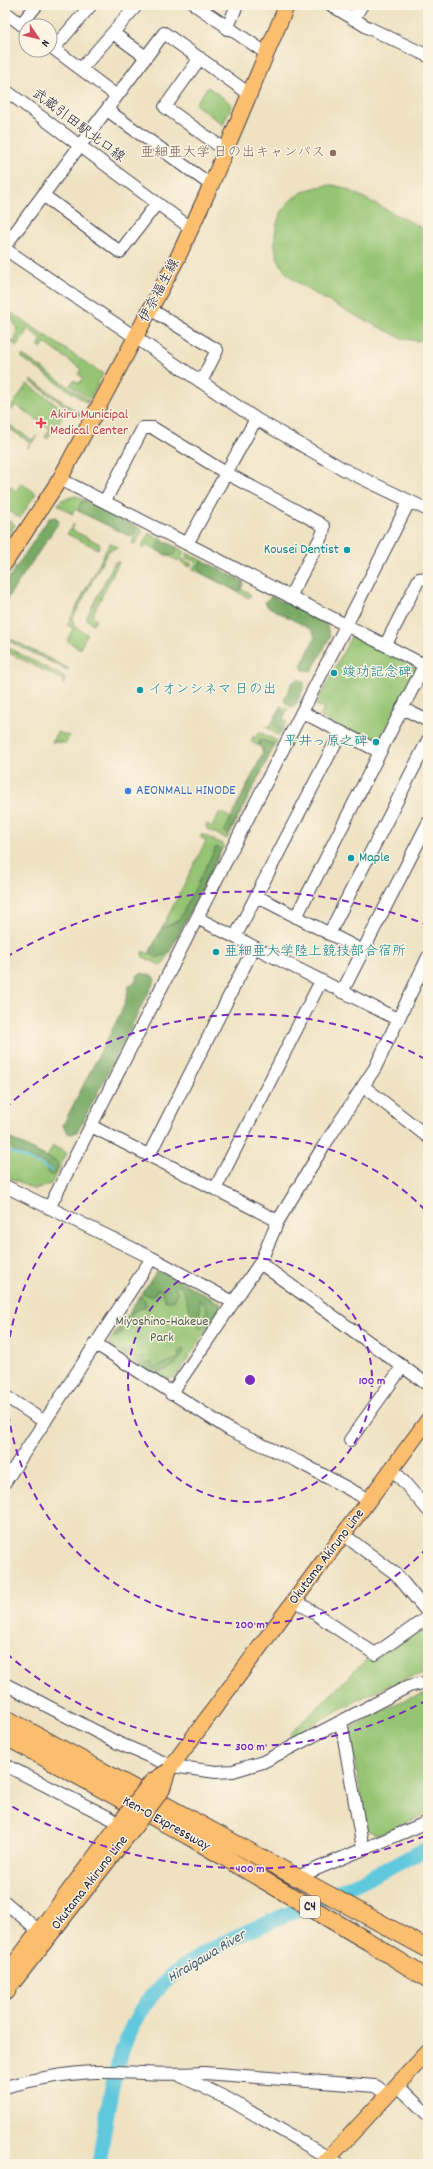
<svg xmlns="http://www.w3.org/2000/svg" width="433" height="2169" font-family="Dekko,'Klee One',sans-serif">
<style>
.green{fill:#95c473;stroke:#5c7357}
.forest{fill:#78aa65;stroke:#4d6650}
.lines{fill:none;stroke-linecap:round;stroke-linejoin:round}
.stream{stroke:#60c8dd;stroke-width:2.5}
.river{stroke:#60c8dd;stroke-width:15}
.minor-casing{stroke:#413f4f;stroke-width:14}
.major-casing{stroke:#413f4f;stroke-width:17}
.highway-casing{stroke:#413f4f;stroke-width:19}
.minor{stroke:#fff;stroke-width:12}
.major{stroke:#fbbe6e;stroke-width:15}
.highway{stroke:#fbbe6e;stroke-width:17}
.major-bridge-casing{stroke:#413f4f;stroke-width:17;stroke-linecap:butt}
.major-bridge{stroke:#fbbe6e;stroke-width:15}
.ring{fill:none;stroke:#7b2cbf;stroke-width:2;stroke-dasharray:7 5}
.education-dot{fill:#8d6e63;stroke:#fcf5e5;stroke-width:1.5}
.health-dot{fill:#e0444e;stroke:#fcf5e5;stroke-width:1.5}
.culture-dot{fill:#0f9aa8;stroke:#fcf5e5;stroke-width:1.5}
.shop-dot{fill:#3f7fe0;stroke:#fcf5e5;stroke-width:1.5}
.labels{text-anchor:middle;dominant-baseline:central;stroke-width:3;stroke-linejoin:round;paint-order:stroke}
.shield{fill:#fcf5e5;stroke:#63616e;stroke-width:1}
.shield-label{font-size:13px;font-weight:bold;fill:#22223b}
.street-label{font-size:14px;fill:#22223b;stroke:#fcf5e5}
.education-label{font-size:14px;fill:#785e54;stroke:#fcf5e5;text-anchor:end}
.health-label{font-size:14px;fill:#be3a42;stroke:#fcf5e5;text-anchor:start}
.culture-label{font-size:14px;fill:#0d838f;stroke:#fcf5e5;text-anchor:start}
.shop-label{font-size:14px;fill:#366cbe;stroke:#fcf5e5;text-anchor:start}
.park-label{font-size:14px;fill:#4a5b4f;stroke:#fcf5e5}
.water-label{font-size:15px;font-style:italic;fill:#385c74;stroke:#fcf5e5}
.centre{fill:#7b2cbf;stroke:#fcf5e5;stroke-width:2}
.ring-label{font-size:12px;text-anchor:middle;font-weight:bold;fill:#7b2cbf;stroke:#fcf5e5;stroke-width:3;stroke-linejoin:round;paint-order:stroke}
</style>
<rect width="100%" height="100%" fill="#fcf5e5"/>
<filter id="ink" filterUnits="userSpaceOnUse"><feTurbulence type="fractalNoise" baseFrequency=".025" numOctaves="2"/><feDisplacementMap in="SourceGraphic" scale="8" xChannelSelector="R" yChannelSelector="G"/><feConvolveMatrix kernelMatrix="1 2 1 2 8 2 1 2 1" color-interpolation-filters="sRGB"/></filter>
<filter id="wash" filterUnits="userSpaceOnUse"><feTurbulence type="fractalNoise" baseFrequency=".012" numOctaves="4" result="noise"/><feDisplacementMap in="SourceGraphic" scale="16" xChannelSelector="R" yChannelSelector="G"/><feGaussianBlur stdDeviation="0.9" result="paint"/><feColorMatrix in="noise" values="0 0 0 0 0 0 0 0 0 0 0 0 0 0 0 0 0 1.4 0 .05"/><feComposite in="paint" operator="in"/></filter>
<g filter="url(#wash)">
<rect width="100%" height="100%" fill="#efe2c2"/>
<path class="green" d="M208,87L232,104L223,125L195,104Z
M333,185L345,188L428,231V339L416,341L401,338C376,325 298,290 284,270C272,253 273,232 280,215C290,194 311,186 333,185Z
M10,312L103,374L90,399L70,385L74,380L79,384L83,378L78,374L81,369L45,343L41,348L38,346L42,339L28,329L17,346L9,340L15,342L17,330L13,319L7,322L5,320Z
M23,355L89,401L88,404L21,357Z
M32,380L82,415L81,417L30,381Z
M27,384L66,411L47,439L45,437L50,429L16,405L12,410L10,409Z
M5,422L32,440L37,436L28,448H27L30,443L5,425Z
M21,483L36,493L20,518L5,508V493L10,486L16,491Z
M76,496L143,530L136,543L132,544L134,538L75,509L72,514L58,505L61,500Z
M5,517L7,519L6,521L8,523L10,521L15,525L5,540Z
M74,524L72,530L100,544L98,549L67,534Z
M149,533L184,551L181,558L192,564L190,567L147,545L143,549L142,545Z
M110,543L118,547L108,551L73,618L74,626L87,634L80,649L67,641L73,628L67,625Z
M187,553L244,582L241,589L251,595L249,598L193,569L196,562L185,557Z
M115,562H119L92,616L96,619L93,624L87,620V616Z
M355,633L418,669L379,744L375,746L320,717L324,709L316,705L352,635Z
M5,636L69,669H65L5,639Z
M5,646L64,677L65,679L63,685V680L5,651Z
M281,706L288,709L283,719L287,721L279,736L265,726L270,727Z
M57,732L69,736L66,743L52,742Z
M259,732L277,741L227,839L207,829L206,826L207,824L212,827L220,812L231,818L263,754L261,747L251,742L253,736L256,738Z
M201,835H204L224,845L162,966L143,957L142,953L143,951L149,954L206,841L200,837Z
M5,1136L47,1157L53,1146L67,1153L51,1184L35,1190L5,1176Z
M160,1270L220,1303L221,1308L175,1378L162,1380L112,1348L109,1342L157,1271Z
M428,1623V1672C379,1685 335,1712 291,1737L290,1734L370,1656Z
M428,1693V1813L379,1835L368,1830L349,1732L352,1727C376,1715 401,1698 428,1693Z"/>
<path class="forest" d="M86,501L136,527L135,533L127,535L78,511L81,502Z
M56,517L59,522L5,602V584L49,518Z
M162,540L175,547L177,551L175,554L168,556L158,551L156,548L158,542Z
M202,560L242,581L243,584L240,590L237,591L203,574L198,567Z
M271,596L326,623L330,637L312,671L303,670L301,666L315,637L312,630L267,606L265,602Z
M299,679L304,682V687L295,706L291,707L286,704L284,699L293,682Z
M282,710L285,714L283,719L287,721L282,730L279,731L272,723L277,713Z
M260,739L273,744V749L229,834H227L224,832L263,754V750L259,746Z
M216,847L220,848L221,850L169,953L157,958L150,952L161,929L179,920Z
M142,973L153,976L155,980L78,1131L72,1134L67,1133L63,1125L124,1006L129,986L133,985L138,975Z
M5,1136L57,1162L58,1168L52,1176L47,1172V1165L39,1161H35L25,1155L14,1152L12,1147L5,1143Z
M160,1270L220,1303L221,1308L208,1327L200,1329L197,1322L207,1312L206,1306L199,1300L200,1314L194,1315C184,1307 188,1293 179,1284L175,1288L178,1293L174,1301H165L161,1290H157L152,1297L142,1293L157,1271Z
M140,1296L145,1300L146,1306L131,1313L135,1322L121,1328L123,1333L115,1338L114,1336Z
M184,1348C182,1364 167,1371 153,1374L121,1352L132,1350L136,1359L143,1357L146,1364L151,1362L154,1368L178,1358L179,1350Z"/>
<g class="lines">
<path class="stream" d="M5,1150L35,1162L52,1171"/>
<path class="river" d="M99,2164C106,2118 114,2056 138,2015C171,1959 240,1935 297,1910C341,1891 385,1870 428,1848"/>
</g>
</g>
<g filter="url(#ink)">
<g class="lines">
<g class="minor-casing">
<path id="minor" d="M195,5L266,53
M331,5L367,27L428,56
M5,12L26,28
M353,19L362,5
M21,24L37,5
M227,29L237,5
M50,46L117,96
M54,48L91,5
M146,57L164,33L248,93
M200,58L165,107L225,150
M81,69L137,5
M5,90L192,229
M107,110L211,185
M43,195L120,252L157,203
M5,246L146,57L113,33
M5,249L256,419L345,470L428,510
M150,309L217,350L201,382
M60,479L424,665
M105,501L143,428H153L226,473L319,523L324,527L323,533L290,597
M187,544L256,419
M386,644L419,579L428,578
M402,708L428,721
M302,712L380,752
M256,896L363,951
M296,917L428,658
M197,918L397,1019
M329,934L428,740
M235,937L341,732
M342,992L428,823
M363,1086L428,1137
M91,1126L278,1221
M149,1155L254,947
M5,1186L152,1258L233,1302
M215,1189L321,981
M49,1208L409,502
M260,1263L428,1385
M96,1344L230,1430L299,1462L369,1500
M171,1394L260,1263L278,1221L323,1147L375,1068L428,957
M5,1396L45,1422
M350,1440L403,1366
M391,1470L397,1474L428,1510
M5,1482L152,1258
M344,1535L396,1574L428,1613
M295,1600L375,1654L428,1617
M5,1684L118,1743L172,1766L216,1772L233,1771L263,1762L409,1686L428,1682
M341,1721L363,1849
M5,1765L120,1823
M302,1875L428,1822
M5,1902L39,1931
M181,2076L230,2100L339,2164
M397,2085L428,2115
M5,2087C35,2079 65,2073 96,2072C132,2071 168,2076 204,2073L375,2086L387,2095"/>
</g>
<g class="major-casing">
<path id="major" d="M5,563L60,479L178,257L211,185L287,5
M168,1771L428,1420
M5,1976L122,1820
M5,1993L133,1829
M323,2164L428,2052"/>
</g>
<g class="highway-casing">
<path id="highway" d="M5,1718L428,1949
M5,1736L192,1838L369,1942L428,1979
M5,1988L7,1991"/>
</g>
<use href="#minor" class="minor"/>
<use href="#major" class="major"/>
<use href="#highway" class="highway"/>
<g class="major-bridge-casing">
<path id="major-bridge" d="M122,1820L151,1782L168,1771
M133,1829L162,1790L168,1771"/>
</g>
<use href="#major-bridge" class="major-bridge"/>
</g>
</g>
<g class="ring">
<circle cx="250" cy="1380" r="122"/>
<path d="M427 1548A244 244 0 1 1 427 1212"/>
<path d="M427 1700A366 366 0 0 1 5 1652M5 1108A366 366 0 0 1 427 1060"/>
<path d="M425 1836A488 488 0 0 1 6 1803M6 957A488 488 0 0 1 425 924"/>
</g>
<circle class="education-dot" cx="333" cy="153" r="4"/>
<path class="health-dot" d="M39 417h4v4h4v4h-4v4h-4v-4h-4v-4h4z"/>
<g class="culture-dot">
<circle cx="347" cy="550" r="4"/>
<circle cx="334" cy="673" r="4"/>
<circle cx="140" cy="690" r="4"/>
<circle cx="376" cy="742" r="4"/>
<circle cx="351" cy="858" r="4"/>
<circle cx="216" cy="952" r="4"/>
</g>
<circle class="shop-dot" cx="128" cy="791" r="4"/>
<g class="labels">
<rect class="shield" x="300" y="1896" width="20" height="22" rx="3"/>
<g class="shield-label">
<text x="310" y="1907">C4</text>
</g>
<g class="street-label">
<text transform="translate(78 126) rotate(37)">武蔵引田駅北口線</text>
<text transform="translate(160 291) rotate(-62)">伊奈福生線</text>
<text transform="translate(327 1557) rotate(-53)">Okutama Akiruno Line</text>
<text transform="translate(166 1824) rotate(29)">Ken-O Expressway</text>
<text transform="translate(90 1883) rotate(-52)">Okutama Akiruno Line</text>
</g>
<g class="education-label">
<text x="325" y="153">亜細亜大学 日の出キャンパス</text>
</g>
<g class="health-label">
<text x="50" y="415">Akiru Municipal<tspan x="50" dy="16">Medical Center</tspan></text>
</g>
<g class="culture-label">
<text x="339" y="550" text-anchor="end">Kousei Dentist</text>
<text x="342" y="673">竣功記念碑</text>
<text x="148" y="690">イオンシネマ 日の出</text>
<text x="368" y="742" text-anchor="end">平井っ原之碑</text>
<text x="359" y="858">Maple</text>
<text x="224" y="952">亜細亜大学陸上競技部合宿所</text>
</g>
<g class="shop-label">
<text x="136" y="791">AEONMALL HINODE</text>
</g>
<g class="park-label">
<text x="162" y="1322">Miyoshino-Hakeue<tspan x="162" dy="16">Park</tspan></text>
</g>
<g class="water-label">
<text transform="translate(207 1957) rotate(-31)">Hiraigawa River</text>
</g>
</g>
<circle cx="250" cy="1380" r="6" class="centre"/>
<g class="ring-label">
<text x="372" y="1384">100 m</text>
<text x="250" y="1628">200 m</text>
<text x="250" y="1750">300 m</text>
<text x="250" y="1872">400 m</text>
</g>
<rect width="433" height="2169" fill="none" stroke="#fcf5e5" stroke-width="20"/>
<g transform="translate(38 38) rotate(125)"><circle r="19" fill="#fcf5e5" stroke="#a5a1a1"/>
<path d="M0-3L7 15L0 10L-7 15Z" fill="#d1495b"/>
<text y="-6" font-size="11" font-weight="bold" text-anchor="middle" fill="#22223b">N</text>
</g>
</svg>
